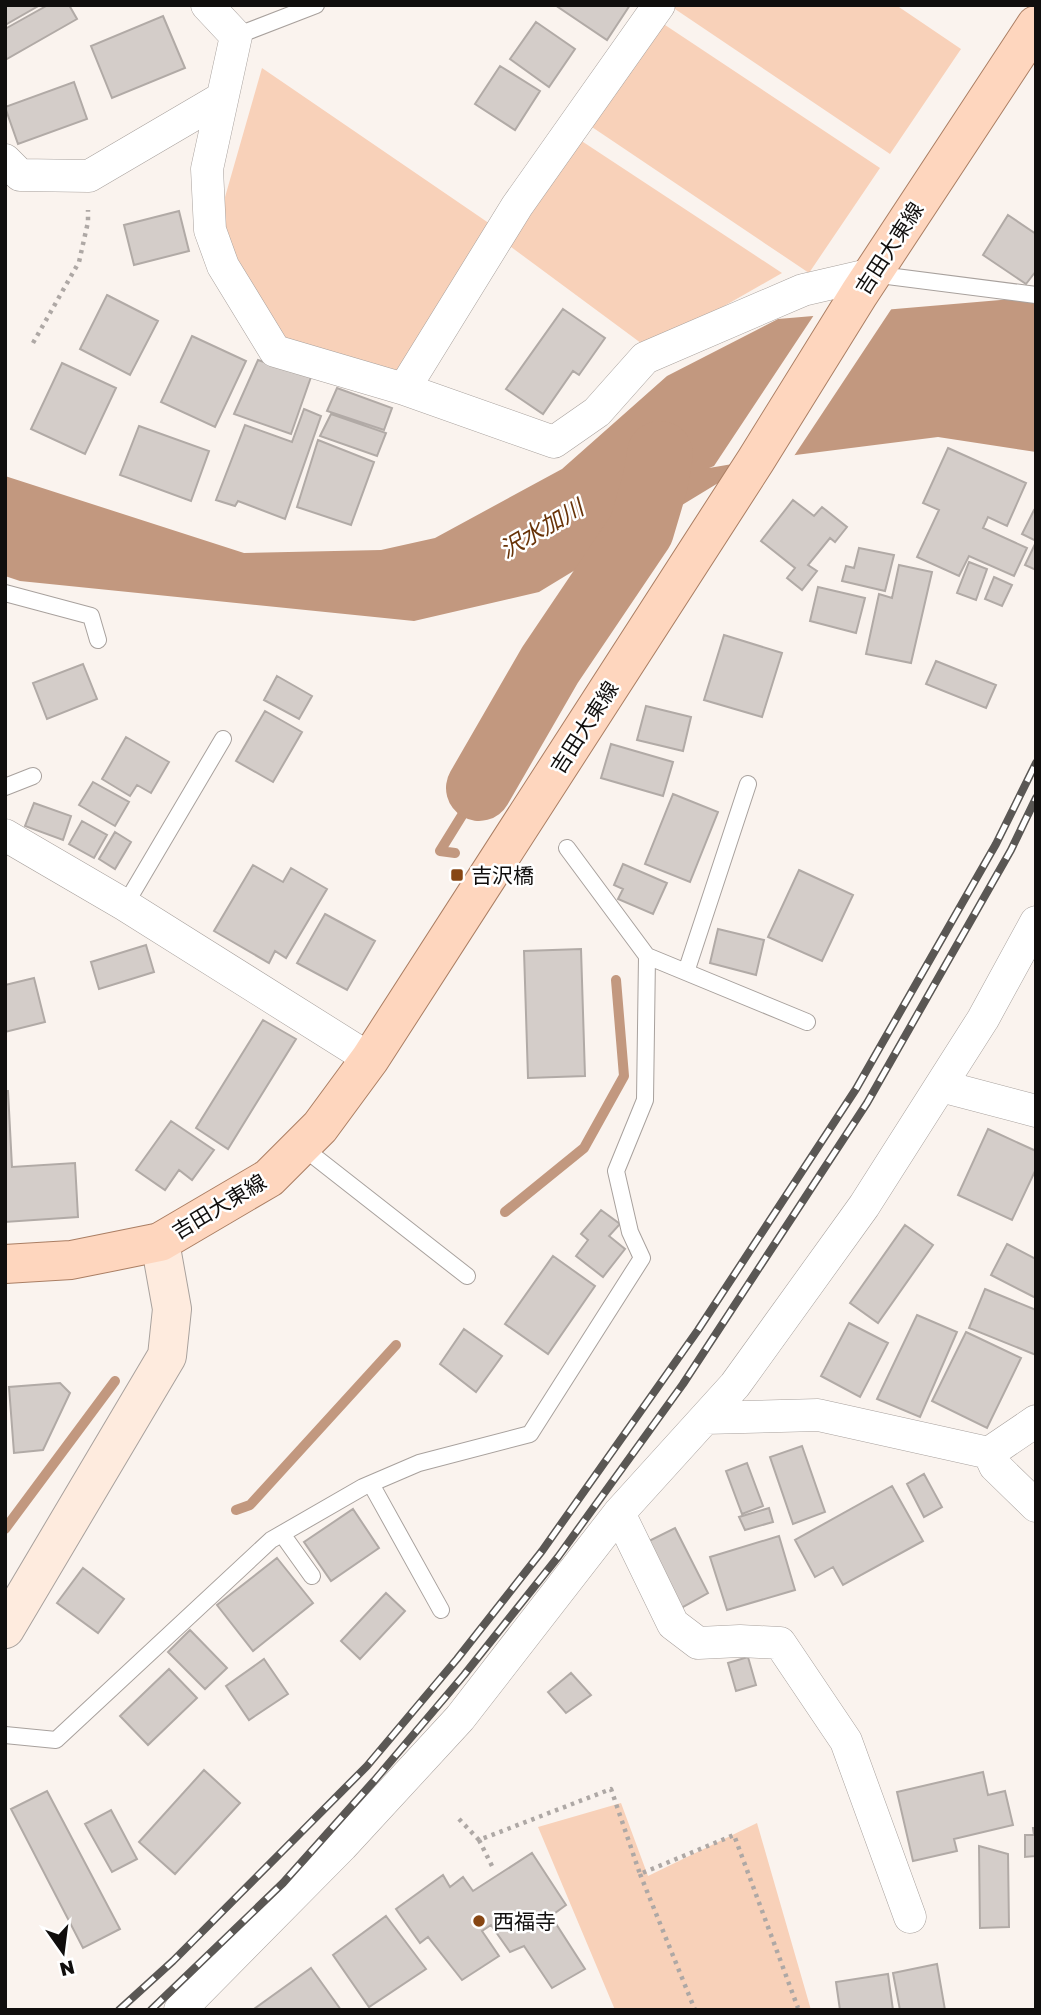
<svg xmlns="http://www.w3.org/2000/svg" width="1041" height="2015" font-family="'Golos Text','Noto Sans JP',sans-serif">
<style>
.green{fill:#f8d1b9}
.water{fill:#c2987f}
.pier{fill:#faf3ee}
.lines{fill:none;stroke-linecap:round;stroke-linejoin:round}
.stream{stroke:#c2987f;stroke-width:10}
.river{stroke:#c2987f;stroke-width:66}
.building{fill:#d4cdc9;stroke:#b1aaa6;stroke-width:2}
.lane-casing{stroke:#a8a19d;stroke-width:18}
.street-casing{stroke:#a8a19d;stroke-width:33}
.secondary-casing{stroke:#a8a19d;stroke-width:40}
.primary-casing{stroke:#aa7e63;stroke-width:40}
.path{stroke:#aea8a5;stroke-width:4.5;stroke-dasharray:3.5 5;stroke-linecap:butt}
.lane{stroke:#fff;stroke-width:16}
.street{stroke:#fff;stroke-width:32}
.secondary{stroke:#feebde;stroke-width:38}
.primary{stroke:#fed6be;stroke-width:38}
.rail-casing{stroke:#5a5754;stroke-width:8}
.rail{stroke:#fff;stroke-width:5;stroke-dasharray:16;stroke-linecap:butt}
.poi-dot{fill:#874613;stroke:#fff;stroke-width:2.5}
.labels{text-anchor:middle;dominant-baseline:central;stroke-width:5;stroke-linejoin:round;paint-order:stroke}
.street-label{font-size:21px;fill:#100e0d;stroke:#fff}
.poi-label{font-size:21px;fill:#100e0d;stroke:#fff;text-anchor:start}
.water-label{font-size:23px;font-style:italic;fill:#683308;stroke:#fff}
</style>
<rect width="100%" height="100%" fill="#faf3ee"/>
<path class="green" d="M669,5H896L961,49L890,154Z
M653,17L880,168L809,273L583,121Z
M262,68L496,228L402,378L277,340L217,225Z
M574,136L782,273L649,349L503,241Z
M621,1803L648,1876L757,1823L811,2010H615L538,1827Z"/>
<path class="water" d="M1036,297V452L938,437L756,460L539,592L414,621L20,581L5,576V476L244,553L381,550L435,538L562,469L667,376L778,319Z"/>
<path class="pier" d="M894,305L792,459L759,463L756,460L709,468L714,466L816,312Z"/>
<g class="lines">
<path class="stream" d="M455,853L440,851L479,788
M505,1212L584,1148L624,1076L616,980
M236,1510L250,1505L396,1345
M5,1529L115,1381"/>
<path class="river" d="M479,788L550,665L641,530L655,483L660,454"/>
</g>
<path class="building" d="M5,5H40L5,25Z
M48,5H69L77,19L5,60V29Z
M555,5H630L607,40Z
M163,16L185,68L112,98L91,46Z
M536,22L575,49L549,87L510,59Z
M500,66L540,91L515,130L475,104Z
M74,82L87,119L18,144L5,107Z
M179,211L189,251L134,265L124,225Z
M1008,215L1036,234V271L1026,284L983,255Z
M107,295L158,321L130,375L80,349Z
M563,309L605,338L579,375L573,371L543,414L506,389Z
M192,336L246,361L215,427L161,402Z
M258,360L311,377L291,434L234,414Z
M62,363L116,388L85,454L31,429Z
M337,388L392,408L384,430L327,411Z
M304,409L321,416L285,519L238,501L235,506L216,500L245,425L292,442Z
M331,414L386,433L377,456L320,436Z
M139,426L209,451L191,501L120,475Z
M318,440L374,462L351,525L297,507Z
M948,448L1026,483L1007,526L988,517L983,528L1027,548L1014,576L969,556L959,576L917,557L939,510L923,503Z
M793,500L814,516L822,507L847,527L835,542L830,538L808,565L817,571L802,590L787,578L795,568L761,541Z
M1034,510L1036,511V541L1022,534Z
M1036,542V570L1025,565Z
M859,548L894,555L885,591L842,581L846,566L854,568Z
M969,562L987,569L976,600L957,593Z
M899,565L932,572L911,663L866,654L879,594L892,598Z
M994,577L1012,585L1002,606L985,599Z
M818,587L865,598L856,633L810,621Z
M724,635L782,653L762,717L704,700Z
M936,661L996,685L986,708L926,684Z
M83,664L97,699L47,719L33,683Z
M277,676L312,696L299,719L264,700Z
M646,706L691,717L683,751L637,740Z
M265,711L302,732L273,782L236,761Z
M126,737L169,762L151,793L137,785L130,796L102,779Z
M611,744L673,762L663,796L601,778Z
M93,782L129,802L115,826L79,805Z
M673,794L718,812L690,882L645,864Z
M34,803L71,816L63,840L25,826Z
M82,821L107,835L94,858L69,844Z
M115,832L131,842L115,869L99,859Z
M623,864L667,883L653,914L618,899L623,889L614,885Z
M253,865L283,882L291,868L327,889L286,958L275,951L269,963L214,931Z
M799,870L853,895L822,961L768,937Z
M325,914L375,941L347,990L297,963Z
M718,929L764,940L756,975L710,963Z
M146,945L154,972L99,989L91,962Z
M581,949L585,1076L528,1078L524,951Z
M34,978L45,1022L5,1032V985Z
M263,1020L296,1039L228,1149L196,1128Z
M5,1091H8L12,1167L75,1163L78,1217L5,1222Z
M171,1121L214,1150L192,1180L179,1170L165,1190L136,1170Z
M988,1129L1036,1151V1169L1012,1220L958,1195Z
M601,1210L620,1224L609,1236L625,1249L603,1277L576,1256L588,1240L581,1234Z
M905,1225L933,1245L878,1323L850,1303Z
M1007,1244L1036,1259V1298L991,1275Z
M553,1256L595,1286L548,1354L505,1324Z
M985,1289L1036,1310V1355L969,1328Z
M917,1315L957,1332L920,1417L877,1399Z
M849,1323L888,1343L860,1397L821,1376Z
M464,1329L502,1356L476,1392L440,1364Z
M966,1332L1021,1358L987,1428L932,1401Z
M60,1383L70,1393L43,1450L14,1453L9,1387Z
M802,1446L825,1512L793,1524L770,1457Z
M747,1463L763,1506L742,1514L726,1471Z
M924,1474L942,1507L924,1517L907,1484Z
M892,1486L923,1541L843,1585L833,1567L815,1577L795,1540Z
M769,1508L773,1522L745,1530L739,1517Z
M353,1509L379,1548L331,1581L304,1542Z
M675,1528L708,1593L681,1608L647,1542Z
M779,1536L795,1590L727,1610L710,1557Z
M277,1558L313,1603L253,1651L217,1605Z
M83,1568L124,1599L98,1633L57,1603Z
M386,1593L405,1611L360,1659L341,1641Z
M190,1630L227,1668L205,1689L168,1652Z
M748,1657L756,1685L736,1691L728,1663Z
M264,1659L288,1694L249,1720L226,1686Z
M169,1669L197,1698L148,1745L120,1716Z
M571,1673L591,1695L566,1713L548,1692Z
M204,1770L240,1803L175,1874L139,1842Z
M983,1772L988,1795L1005,1791L1013,1825L954,1839L957,1851L913,1861L897,1792Z
M47,1791L120,1929L83,1948L11,1809Z
M111,1810L137,1859L112,1872L85,1824Z
M1033,1828H1036V1861L1035,1856L1025,1857V1835H1034Z
M979,1846L1008,1854L1009,1927L980,1928Z
M532,1853L566,1905L551,1916L585,1969L552,1988L524,1946L510,1952L491,1925L482,1931L499,1956L462,1980L428,1937L420,1943L396,1909L443,1875L450,1887L463,1877L473,1891Z
M386,1916L426,1969L369,2007L333,1955Z
M937,1964L945,2010H900L893,1973Z
M311,1968L341,2010H254V2009Z
M888,1974L893,2010H840L836,1982Z"/>
<g class="lines">
<g class="lane-casing">
<path id="lane" d="M236,36L316,5
M872,274L1036,295
M5,593L91,616L98,640
M5,787L33,776
M567,848L647,956
M125,905L223,739
M686,972L748,784
M301,1146L467,1276
M371,1484L441,1610
M282,1534L312,1576
M5,1735L56,1740L271,1540L363,1487L419,1463L530,1434L642,1258L630,1232L616,1171L645,1100L647,956L807,1022"/>
</g>
<g class="street-casing">
<path id="street" d="M207,5L236,36L207,169L210,230L223,266L275,351L404,389L554,442L597,412L645,358L803,290L872,274
M5,160L20,175L89,176L222,98
M404,389L517,206L659,5
M5,835L125,905L370,1059
M941,1086L1036,1111
M705,1418L818,1415L989,1453L1036,1421
M989,1453L995,1466L1036,1506
M619,1513L673,1624L698,1643L740,1641L780,1643L846,1741L910,1917
M180,2010L342,1846L460,1718L619,1513L735,1385L864,1206L983,1019L1036,922"/>
</g>
<g class="secondary-casing">
<path id="secondary" d="M5,1629L167,1356L172,1309L160,1242"/>
</g>
<g class="primary-casing">
<path id="primary" d="M5,1264L71,1260L160,1242L269,1178L320,1127L370,1059L756,460L859,294L1036,25"/>
</g>
<path class="path" d="M33,343L79,262L88,222V210
M459,1819L479,1840L611,1789L640,1874L734,1835L798,2008
M479,1840L492,1866
M640,1874L695,2010"/>
<use href="#lane" class="lane"/>
<use href="#street" class="street"/>
<use href="#secondary" class="secondary"/>
<use href="#primary" class="primary"/>
<g class="rail-casing">
<path id="rail" d="M119,2010L173,1961L367,1766L457,1659L542,1551L698,1330L856,1089L996,844L1036,763
M151,2010L283,1883L374,1781L464,1675L558,1557L683,1384L867,1103L1011,850L1036,798"/>
</g>
<use href="#rail" class="rail"/>
</g>
<g class="poi-dot">
<rect x="450" y="868" width="14" height="14" rx="3.5"/>
<circle cx="479" cy="1921" r="7"/>
</g>
<g class="labels">
<g class="street-label">
<text transform="translate(889 248) rotate(-57)">吉田大東線</text>
<text transform="translate(584 727) rotate(-57)">吉田大東線</text>
<text transform="translate(219 1206) rotate(-31)">吉田大東線</text>
</g>
<g class="poi-label">
<text x="471" y="875">吉沢橋</text>
<text x="493" y="1921">西福寺</text>
</g>
<g class="water-label">
<text transform="translate(541 528) rotate(-30)">沢水加川</text>
</g>
</g>
<rect width="1041" height="2015" fill="none" stroke="#100e0d" stroke-width="14"/>
<g transform="translate(63 1952) rotate(166)" stroke="#ffffff" stroke-width="5" paint-order="stroke">
<path d="M0-5L12 26L0 18L-12 26Z" fill="#100e0d"/>
<text y="-10" font-size="19" font-weight="bold" text-anchor="middle" fill="#100e0d">N</text>
</g>
</svg>
